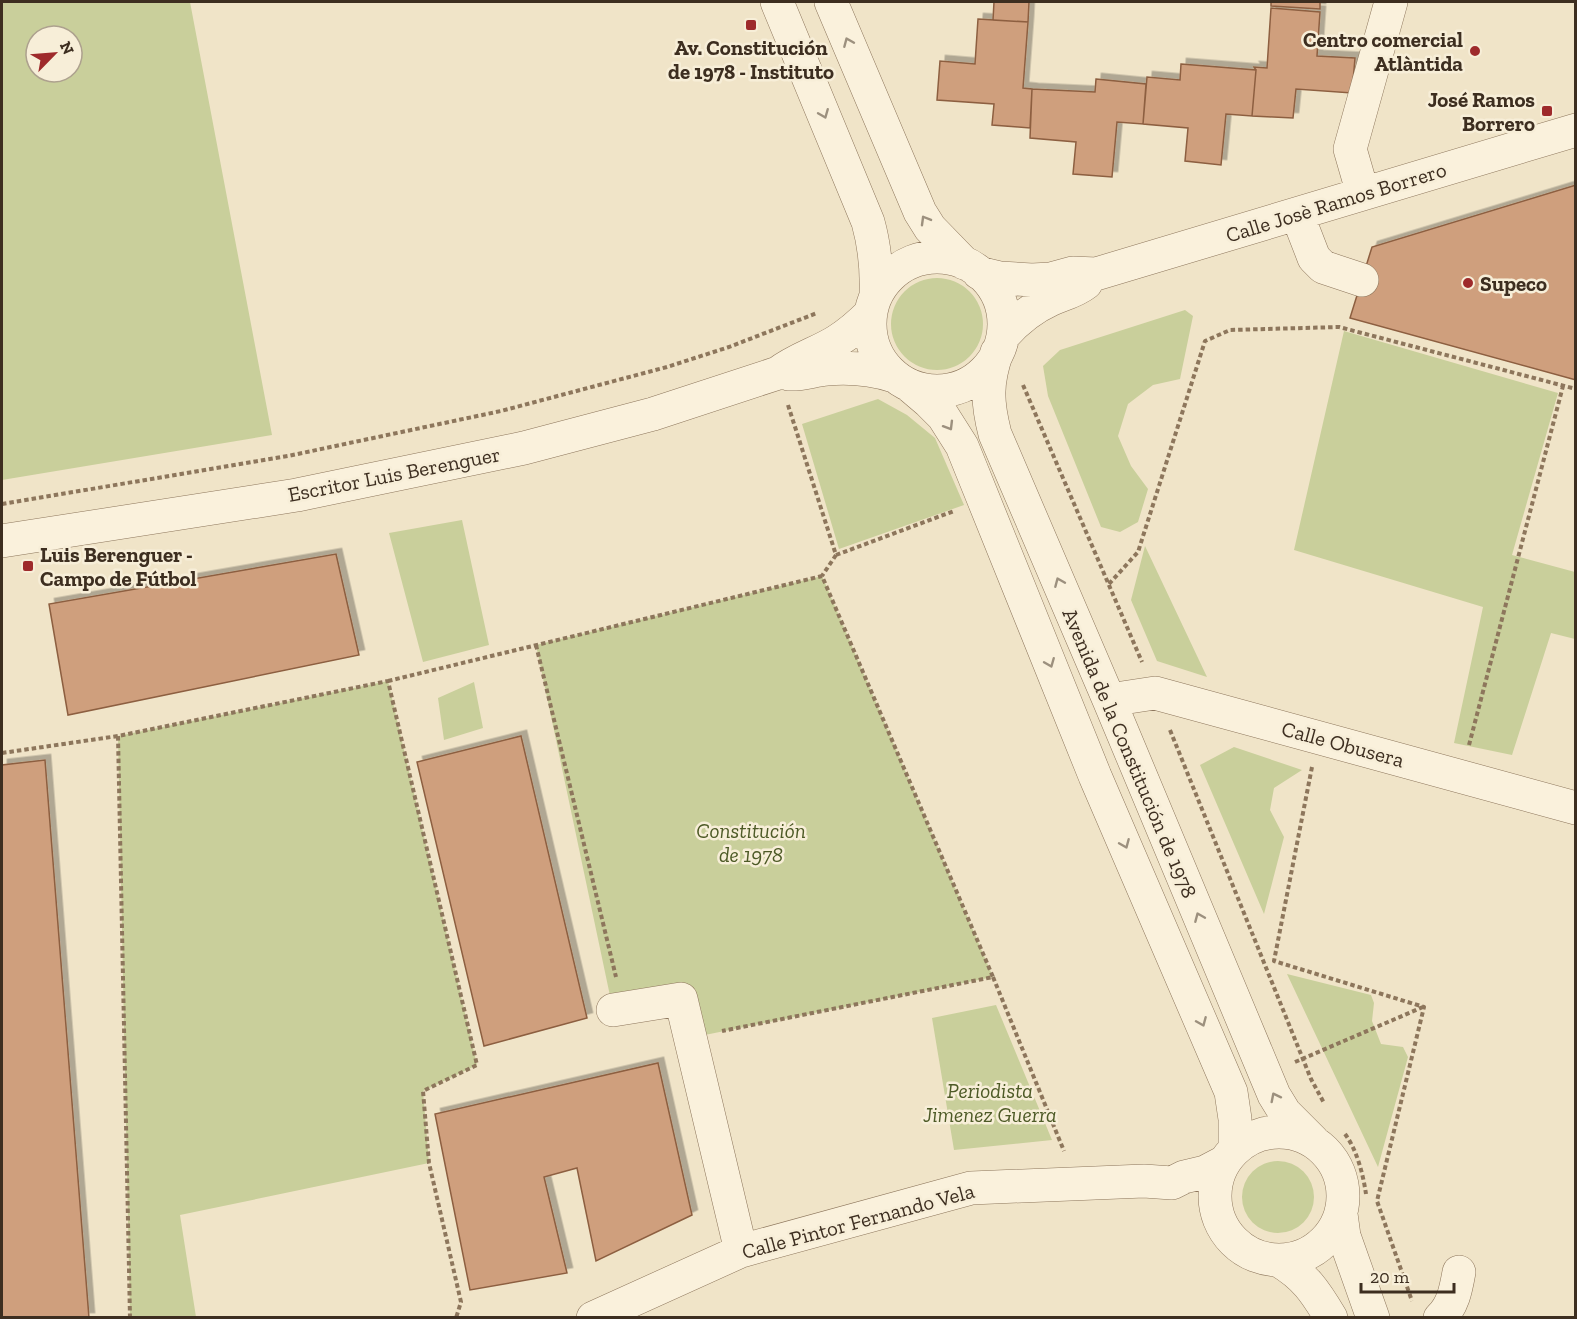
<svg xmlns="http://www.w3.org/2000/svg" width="1577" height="1319" font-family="'Zilla Slab',serif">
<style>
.green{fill:#c9cf9b;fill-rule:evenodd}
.building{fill:#cf9f7d;stroke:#8d5f41;stroke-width:1.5;filter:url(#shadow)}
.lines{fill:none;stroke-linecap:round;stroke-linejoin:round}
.minor-casing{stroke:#8d765c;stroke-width:34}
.path{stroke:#8d765c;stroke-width:4;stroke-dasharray:4.5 3;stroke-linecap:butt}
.minor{stroke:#faf1dc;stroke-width:33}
.oneway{stroke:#9c907e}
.poi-dot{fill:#9e2a2b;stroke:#f7eed8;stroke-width:2}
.labels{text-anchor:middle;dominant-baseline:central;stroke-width:5;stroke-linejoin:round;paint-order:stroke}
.poi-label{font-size:21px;font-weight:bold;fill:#3d2e20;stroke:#f7eed8;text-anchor:end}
.street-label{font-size:21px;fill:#3d2e20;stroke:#f7eed8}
.park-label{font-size:21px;font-style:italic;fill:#4d5a26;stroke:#f7eed8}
</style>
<defs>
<filter id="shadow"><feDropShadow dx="5.5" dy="-5.5" stdDeviation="0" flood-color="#0004"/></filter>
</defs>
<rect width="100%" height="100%" fill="#f0e4c8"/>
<path class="green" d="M2,2H190L272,435L2,480ZM36,36H72V72H36Z
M891 324a46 46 0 1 1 92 0a46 46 0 1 1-92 0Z
M1185,310L1193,316L1180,379L1153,385L1128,404L1118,436L1131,466L1148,489L1138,522L1120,532L1101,527L1048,396L1043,366L1060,350Z
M1344,331L1558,393L1512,555L1575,572V639L1551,633L1512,755L1454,743L1483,607L1294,550Z
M878,399L907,415L935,438L964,505L839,549L802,424Z
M462,520L489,645L423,662L389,533Z
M1145,546L1207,677L1157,661L1131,600Z
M822,576L993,977L690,1038L681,999L613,1010L536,645Z
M388,681L477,1065L423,1091L429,1163L180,1215L196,1317H130L118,736Z
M474,682L483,728L444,740L438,698Z
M1234,747L1302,770L1274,788L1270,810L1284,837L1264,914L1200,765Z
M1287,974L1371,995L1374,1003L1372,1021L1381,1044L1403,1047L1408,1057L1378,1167Z
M996,1005L1052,1140L954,1150L932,1018Z
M1242 1197a36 36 0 1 1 72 0a36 36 0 1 1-72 0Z"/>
<path class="building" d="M994,2H1029L1028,22L993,20Z
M1271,2H1320V9L1271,6Z
M1271,8L1320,12L1317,56L1355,58L1352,93L1296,89L1293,118L1252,116L1256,70L1254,67L1267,68Z
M978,19L1028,22L1023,88L1032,89L1030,128L992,125L994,104L937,100L940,61L975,64Z
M1181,64L1256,70L1252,116L1226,114L1221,165L1185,161L1188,128L1143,124L1147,77L1180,80Z
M1096,79L1146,84L1143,124L1117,122L1112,177L1073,174L1076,142L1030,138L1032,89L1095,92Z
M1576,185V380L1350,318L1372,247Z
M336,554L359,655L68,715L49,604Z
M521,736L587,1018L484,1046L417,762Z
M45,760L89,1318H2V765Z
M658,1063L692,1215L596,1261L577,1168L544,1177L567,1273L470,1290L435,1114Z"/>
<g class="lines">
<g class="minor-casing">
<path id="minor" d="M777,2L868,222C875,247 877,270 876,296
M831,2L920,212L930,228L964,263
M1363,194L1350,149L1391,2
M1297,214L1314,258L1323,267L1362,280
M870 324a67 67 0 1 1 134 0a67 67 0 1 1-134 0Z
M979,273L1000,278L1032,280L1051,279L1073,273L1096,274L1576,130
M1003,336C1017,320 1032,308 1052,299C1064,294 1076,291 1086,283
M997,352C986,383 987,403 995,434L1109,700L1274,1095L1285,1113L1313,1141
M789,374C802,375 814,370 827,369C850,367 872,369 894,376
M909,385L929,402L943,416L962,446L1095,776L1231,1092L1235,1119V1148
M2,541L297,495L524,448L653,414L778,373C796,359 818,353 837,341C850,333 861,323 871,313
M1109,700L1155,693L1576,808
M613,1010L681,999L741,1251
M1215 1196a64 64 0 1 1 128 0a64 64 0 1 1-128 0Z
M1341,1214L1344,1236L1373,1318
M1278,1260C1305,1276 1315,1291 1331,1318
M593,1318L741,1251L971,1188L1144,1181L1172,1183L1184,1177L1205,1172L1224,1162
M1440,1318C1453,1306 1456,1289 1459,1272"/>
</g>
<path class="path" d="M1023,385L1142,662
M788,405L836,555L822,576
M2,504L288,456L501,411L667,367L729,347L817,313
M836,555L954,511
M1109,584L1138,552L1205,341L1230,330L1339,327L1576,389
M536,645L616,977
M388,681L822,576L993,977L722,1031
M1170,730L1311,1079L1324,1103
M1469,745L1563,386
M2,753L118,736
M1312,767L1274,961L1424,1007L1377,1201L1412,1301
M993,977L1064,1151
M1295,1062L1423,1007
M1345,1134C1357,1150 1363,1174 1366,1194
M130,1318L118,736L388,681L477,1065L423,1091L429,1163L461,1302L456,1318"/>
<use href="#minor" class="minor"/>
</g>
<defs><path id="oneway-chevron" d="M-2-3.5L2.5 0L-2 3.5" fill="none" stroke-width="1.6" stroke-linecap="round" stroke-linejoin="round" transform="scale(1.5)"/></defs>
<g class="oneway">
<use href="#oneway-chevron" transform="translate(848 42) rotate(-113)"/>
<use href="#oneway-chevron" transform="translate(824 114) rotate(68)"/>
<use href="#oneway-chevron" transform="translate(925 220) rotate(-120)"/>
<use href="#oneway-chevron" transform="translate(949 426) rotate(59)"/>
<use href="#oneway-chevron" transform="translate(1059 582) rotate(-113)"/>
<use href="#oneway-chevron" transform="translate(1050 663) rotate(68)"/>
<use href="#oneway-chevron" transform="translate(1125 844) rotate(67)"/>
<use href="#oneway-chevron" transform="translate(1199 917) rotate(-113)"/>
<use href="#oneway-chevron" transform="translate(1202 1022) rotate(67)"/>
<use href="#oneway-chevron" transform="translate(1275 1097) rotate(-117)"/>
</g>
<g class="poi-dot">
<rect x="745" y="19" width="12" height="12" rx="3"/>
<circle cx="1475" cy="51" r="6"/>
<rect x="1541" y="105" width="12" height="12" rx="3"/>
<circle cx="1468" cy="283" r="6"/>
<rect x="22" y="560" width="12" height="12" rx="3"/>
</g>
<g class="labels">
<g class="poi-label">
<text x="1463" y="39">Centro comercial<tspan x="1463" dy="24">Atlàntida</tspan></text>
<text x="751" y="47" text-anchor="middle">Av. Constitución<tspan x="751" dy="24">de 1978 - Instituto</tspan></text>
<text x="1535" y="99">José Ramos<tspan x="1535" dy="24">Borrero</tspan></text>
<text x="1480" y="283" text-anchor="start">Supeco</text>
<text x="40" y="554" text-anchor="start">Luis Berenguer -<tspan x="40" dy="24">Campo de Fútbol</tspan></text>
</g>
<g class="street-label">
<text transform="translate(1336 202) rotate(-17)">Calle Josè Ramos Borrero</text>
<text transform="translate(394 474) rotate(-11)">Escritor Luis Berenguer</text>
<text transform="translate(1343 744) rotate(15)">Calle Obusera</text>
<text transform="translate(1130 753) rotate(67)">Avenida de la Constitución de 1978</text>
<text transform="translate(858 1221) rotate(-15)">Calle Pintor Fernando Vela</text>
</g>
<g class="park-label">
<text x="751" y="830">Constitución<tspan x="751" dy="24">de 1978</tspan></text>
<text x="990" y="1090">Periodista<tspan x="990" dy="24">Jimenez Guerra</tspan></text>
</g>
</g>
<rect width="1577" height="1319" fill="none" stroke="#3d2e20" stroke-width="6"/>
<g transform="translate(54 54) rotate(65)"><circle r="28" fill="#f7eed8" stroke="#ada18e" stroke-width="1.5"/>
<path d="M0-4.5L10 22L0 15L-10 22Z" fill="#9e2a2b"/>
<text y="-9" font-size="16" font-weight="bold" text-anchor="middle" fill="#3d2e20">N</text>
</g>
<path d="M1361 1283v9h93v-9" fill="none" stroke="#3d2e20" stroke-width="3"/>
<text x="1370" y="1283" font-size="18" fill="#3d2e20" stroke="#f7eed8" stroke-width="4.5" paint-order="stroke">20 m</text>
</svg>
